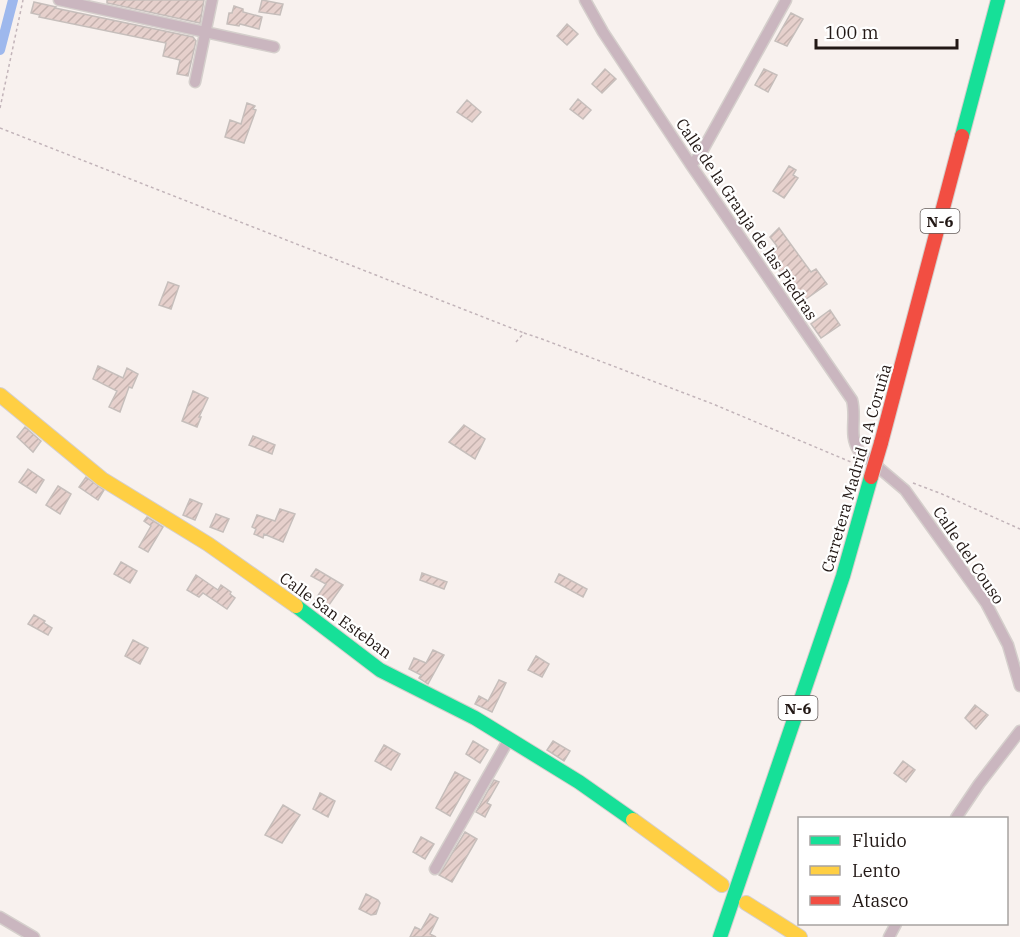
<svg xmlns="http://www.w3.org/2000/svg" width="1020" height="937" font-family="'IBM Plex Serif',serif">
<style>
.lines{fill:none;stroke-linecap:round;stroke-linejoin:round}
.canal{stroke:#9eb8ed;stroke-width:10}
.building{fill:url(#building-hatch);stroke:#c6bebb;stroke-width:1.5}
.street-casing{stroke:#d5cfcc;stroke-width:13}
.fast-casing{stroke:#d5cfcc;stroke-width:16}
.slow-casing{stroke:#d5cfcc;stroke-width:16}
.jam-casing{stroke:#d5cfcc;stroke-width:16}
.path{stroke:#c2b4b9;stroke-width:1.5;stroke-dasharray:3 3;stroke-linecap:butt}
.street{stroke:#cab6bf;stroke-width:10}
.fast{stroke:#16e098;stroke-width:14}
.slow{stroke:#ffcf43;stroke-width:14}
.jam{stroke:#f24e42;stroke-width:14}
.jam-bridge-casing{stroke:#d5cfcc;stroke-width:16;stroke-linecap:butt}
.jam-bridge{stroke:#f24e42;stroke-width:14}
.labels{text-anchor:middle;dominant-baseline:central;stroke-width:4.5;stroke-linejoin:round;paint-order:stroke}
.shield{fill:#fff;stroke:#645d5b;stroke-width:1.5}
.shield-label{font-size:15px;font-weight:bold;fill:#221815}
.street-label{font-size:16px;fill:#221815;stroke:#fff}
</style>
<defs>
<pattern id="building-hatch" width="6" height="6" patternUnits="userSpaceOnUse" patternTransform="scale(1.5)"><rect width="6" height="6" fill="#e6d0cc"/><path d="M-1 1l2-2M0 6l6-6M5 7l2-2" fill="none" stroke="#c5b2ae"/></pattern>
</defs>
<rect width="100%" height="100%" fill="#f8f1ee"/>
<g class="lines">
<path class="canal" d="M0,50L13,0"/>
</g>
<path class="building" d="M107,0H204L200,23L107,3Z
M262,0L283,4L280,15L259,12Z
M34,2L56,7L55,8L193,37L196,41L188,76L177,74L180,60L163,56L166,43L39,17L40,15L31,13Z
M234,6L243,9V12L262,17L259,29L240,24L239,26L227,24L229,13H232Z
M791,13L803,19L787,46L775,41Z
M567,24L578,34L567,45L557,36Z
M605,69L616,79L602,93L592,84Z
M764,69L777,75L768,92L755,85Z
M578,99L591,110L583,119L570,109Z
M467,100L481,112L472,122L457,112Z
M247,103L255,106L253,109L256,110L244,143L225,137L230,120L241,124Z
M789,166L796,170L793,175L798,178L784,198L773,191Z
M779,228L811,272L816,269L827,284L802,302L767,253L777,246L770,237Z
M168,282L179,286L171,309L159,305Z
M830,310L840,325L821,338L811,324Z
M98,366L123,378L127,368L138,374L132,388L129,387L120,412L109,407L117,391L93,379Z
M193,391L208,398L199,417H201L197,427L182,421Z
M464,425L485,439L475,459L449,442Z
M25,427L41,441L33,452L17,437Z
M253,436L275,445L272,454L249,445Z
M28,469L44,480L36,493L19,482Z
M86,477L104,490L98,500L79,487Z
M58,486L71,494L60,514L46,505Z
M190,499L202,504L195,520L183,515Z
M280,509L295,514L283,542L264,534L263,538L254,534L256,529L252,527L257,515L275,521Z
M216,514L229,519L223,532L210,527Z
M147,517L163,527L148,552L139,547L151,526L144,521Z
M121,562L137,571L130,583L114,574Z
M316,569L343,585L324,612L312,604L326,584L311,576Z
M422,573L447,582L444,589L420,580Z
M559,574L587,589L583,597L555,582Z
M196,575L218,590L221,585L231,592L230,594L235,598L227,609L203,593L199,597L187,590Z
M34,615L45,621L44,623L52,628L48,635L28,624Z
M133,640L148,648L140,664L125,656Z
M433,650L444,655L428,684L419,678L421,675L409,669L414,658L426,663Z
M536,656L549,664L542,677L528,670Z
M499,680L506,683L492,712L475,704L479,696L488,701Z
M975,705L988,715L976,729L965,718Z
M473,741L488,750L480,763L466,754Z
M553,741L570,751L564,761L547,750Z
M384,745L400,754L391,770L375,761Z
M903,761L915,770L906,782L894,773Z
M455,772L470,780L450,816L436,808Z
M494,780L499,782L487,803L491,805L485,817L476,812Z
M320,793L335,801L328,817L313,809Z
M283,805L300,815L282,843L265,835Z
M465,832L477,839L452,882L439,875Z
M421,837L434,844L425,859L413,852Z
M366,894L378,900L380,903L376,914L371,915L359,909Z
M430,914L438,918L430,934L436,937H410L415,927L421,930Z"/>
<g class="lines">
<g class="street-casing">
<path id="street" d="M59,0L274,47
M585,0L603,32L691,165L852,400C857,419 848,435 859,451L905,490L986,603L1008,645L1020,686
M195,82L212,0
M691,165L700,155L786,0
M956,818L979,784L1020,731
M435,869L509,739
M0,917L34,937
M889,937L896,924"/>
</g>
<g class="fast-casing">
<path id="fast" d="M962,136L998,0
M296,606L380,670L475,718L579,782L633,820
M720,937L843,576L871,477"/>
</g>
<g class="slow-casing">
<path id="slow" d="M0,395L102,479L208,544L296,606
M633,820L722,885
M746,903L800,937"/>
</g>
<g class="jam-casing">
<path id="jam" d="M881,443L962,136"/>
</g>
<path class="path" d="M0,108L23,0
M0,128L524,333
M516,342L524,333L542,339L713,404L858,465
M913,483L942,494L1020,529"/>
<use href="#street" class="street"/>
<use href="#fast" class="fast"/>
<use href="#slow" class="slow"/>
<use href="#jam" class="jam"/>
<g class="jam-bridge-casing">
<path id="jam-bridge" d="M871,477L881,443"/>
</g>
<use href="#jam-bridge" class="jam-bridge"/>
</g>
<g class="labels">
<g class="shield">
<rect x="920.5" y="209" width="39" height="24" rx="4.5"/>
<rect x="778.5" y="696" width="39" height="24" rx="4.5"/>
</g>
<g class="shield-label">
<text x="940" y="221">N-6</text>
<text x="798" y="708">N-6</text>
</g>
<g class="street-label">
<text transform="translate(747 219) rotate(56)">Calle de la Granja de las Piedras</text>
<text transform="translate(856 468) rotate(-74)">Carretera Madrid a A Coruña</text>
<text transform="translate(969 555) rotate(56)">Calle del Couso</text>
<text transform="translate(336 615) rotate(36)">Calle San Esteban</text>
</g>
</g>
<rect x="798" y="817" width="210" height="108" fill="#ffffff" stroke="#a7a3a1" stroke-width="1.5"/>
<rect x="810" y="836" width="30" height="9" fill="#16e098" stroke="#a7a3a1" stroke-width="1.5"/>
<text x="852" y="847" font-size="18" fill="#221815">Fluido</text>
<rect x="810" y="866" width="30" height="9" fill="#ffcf43" stroke="#a7a3a1" stroke-width="1.5"/>
<text x="852" y="877" font-size="18" fill="#221815">Lento</text>
<rect x="810" y="896" width="30" height="9" fill="#f24e42" stroke="#a7a3a1" stroke-width="1.5"/>
<text x="852" y="907" font-size="18" fill="#221815">Atasco</text>
<path d="M816 39v9h141v-9" fill="none" stroke="#221815" stroke-width="3"/>
<text x="825" y="39" font-size="18" fill="#221815" stroke="#ffffff" stroke-width="4.5" paint-order="stroke">100 m</text>
</svg>
